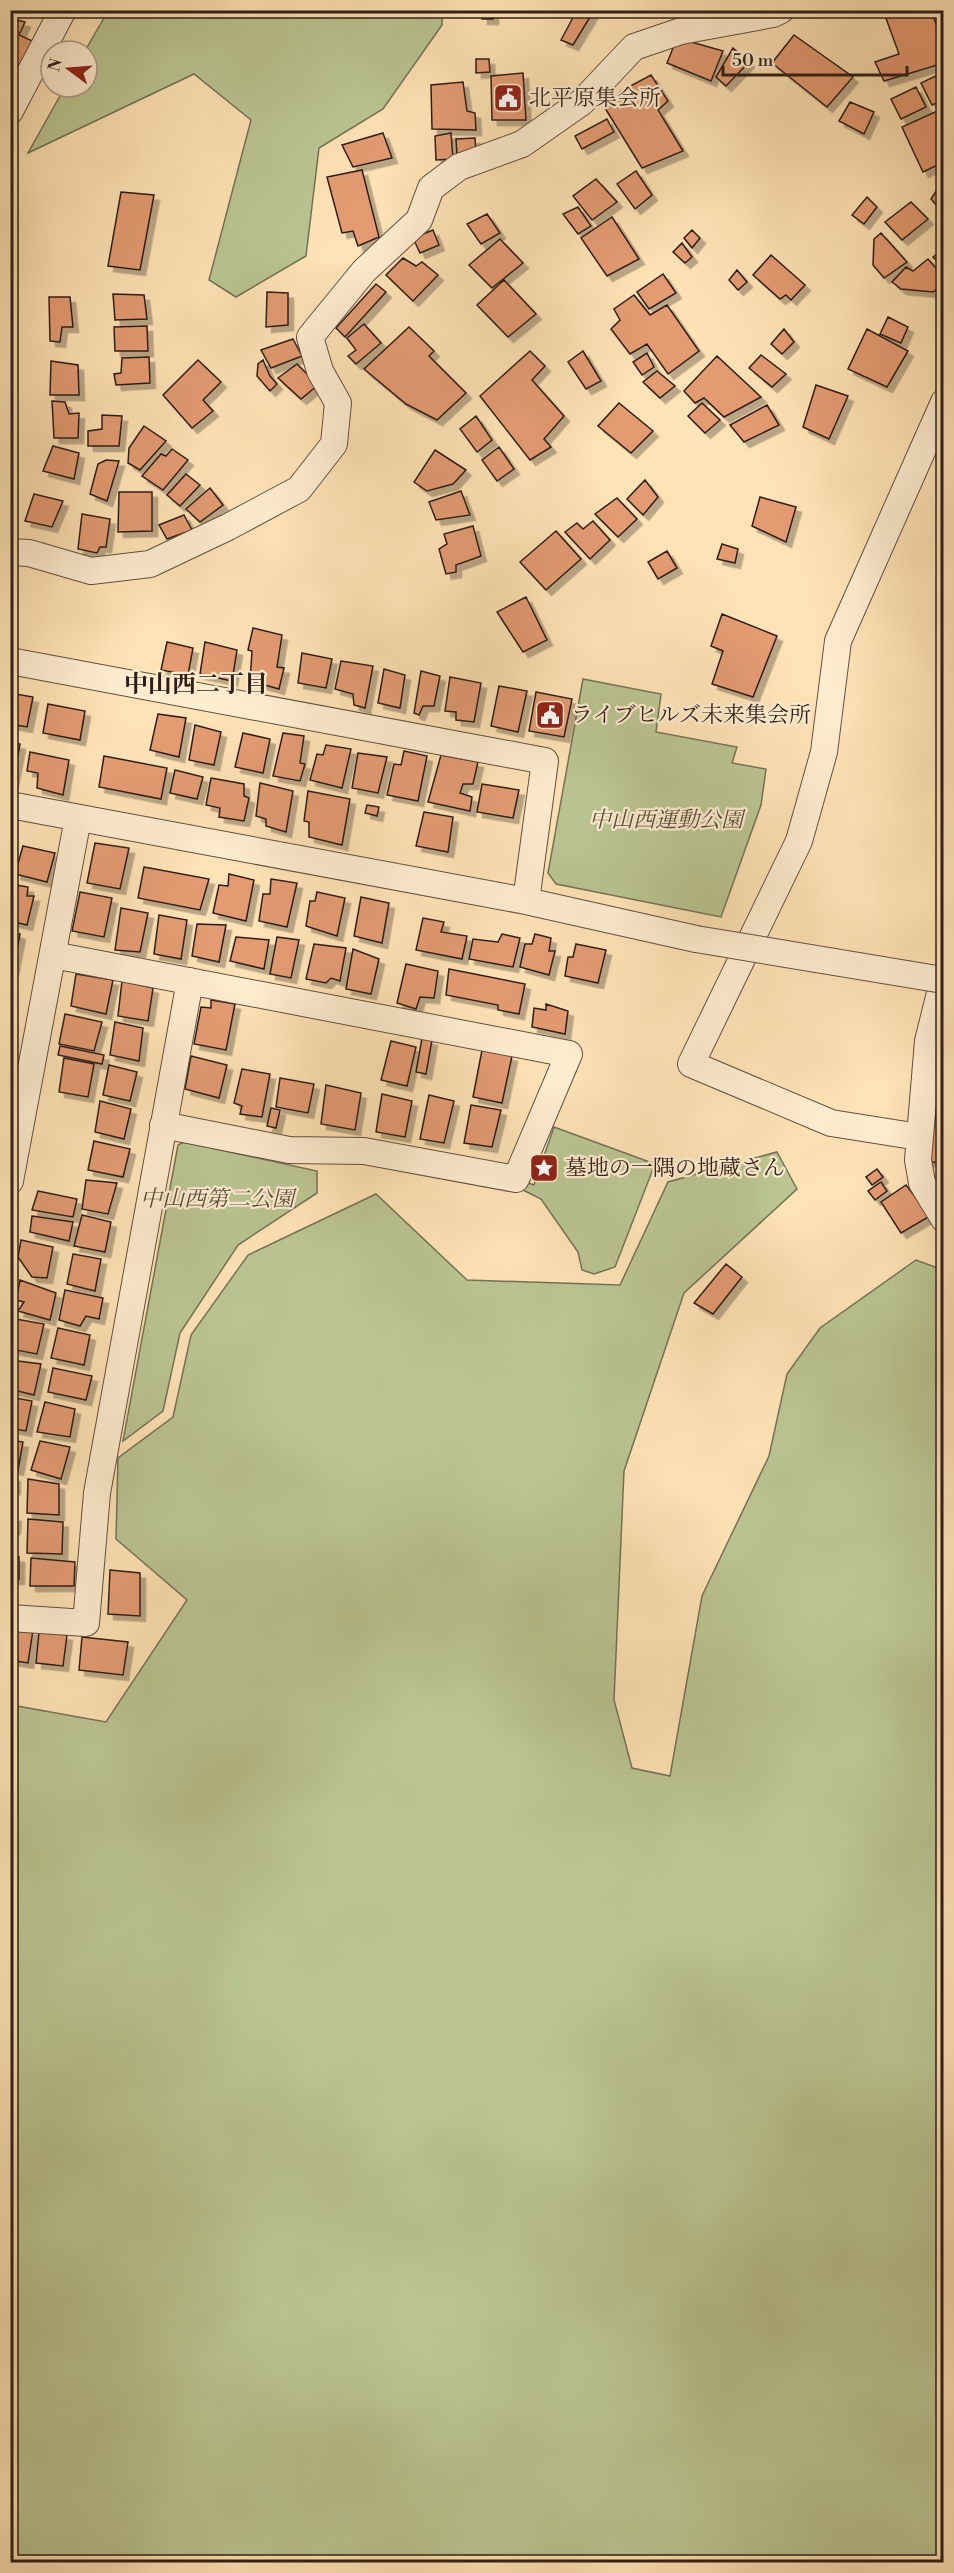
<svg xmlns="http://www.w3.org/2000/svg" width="954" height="2573" font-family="'Libre Bodoni','Noto Serif JP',serif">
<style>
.green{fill:#bac593;stroke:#747256;stroke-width:1.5}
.building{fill:#e49b72;stroke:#2e1e18;stroke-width:1.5;filter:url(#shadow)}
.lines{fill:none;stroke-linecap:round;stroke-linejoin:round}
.street-casing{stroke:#624f40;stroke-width:28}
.street{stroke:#ffedd0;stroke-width:26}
.street-bridge-casing{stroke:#624f40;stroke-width:28;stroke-linecap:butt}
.street-bridge{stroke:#ffedd0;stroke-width:26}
.labels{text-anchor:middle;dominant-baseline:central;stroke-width:4.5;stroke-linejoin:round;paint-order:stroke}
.poi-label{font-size:22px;fill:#2e1e18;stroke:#ffedd0;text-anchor:start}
.park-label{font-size:22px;font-style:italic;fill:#58503d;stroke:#ffedd0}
.neighbourhood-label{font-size:24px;font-weight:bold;fill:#2e1e18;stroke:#ffedd0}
</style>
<defs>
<filter id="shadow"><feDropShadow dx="5.5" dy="5.5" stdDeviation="0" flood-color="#0004"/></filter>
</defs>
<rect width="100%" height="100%" fill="#ffe3b6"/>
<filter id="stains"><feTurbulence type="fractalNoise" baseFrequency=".00333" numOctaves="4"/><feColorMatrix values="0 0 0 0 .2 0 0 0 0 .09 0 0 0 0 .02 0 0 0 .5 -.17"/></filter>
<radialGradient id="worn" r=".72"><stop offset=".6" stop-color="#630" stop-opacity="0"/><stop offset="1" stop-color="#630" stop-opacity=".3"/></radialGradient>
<path class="green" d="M108,11L442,10V25L383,109L319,148L306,256L236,297L209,280L251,120L194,74L28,153L65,87H87V51H85Z
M583,679L661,694L656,732L737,747L732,763L766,769L761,805L721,917L556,884L548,873Z
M554,1127L655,1164L615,1267L594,1274L582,1270L578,1252L541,1199L521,1189L523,1181L534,1185Z
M184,1142L317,1171V1193L238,1245L180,1333L163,1411L123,1441L178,1145Z
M777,1152L797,1189L684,1293L624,1471L614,1700L632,1768L670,1776L702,1596L769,1456L787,1374L820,1328L916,1260L943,1270V2562H11V1705L106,1722L187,1600L116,1539L118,1458L173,1417L191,1335L248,1255L376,1194L467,1280L620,1285L668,1182Z"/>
<path class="building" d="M482,10H493V19H482Z
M577,10L593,12L573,45L561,40Z
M883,10H931L944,46V63L884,81L875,62L899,54Z
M10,18L25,22L19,35L39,44L22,75L10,70Z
M794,35L853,77L827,107L772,63Z
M677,38L723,51L711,81L667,63Z
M733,48L749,62L726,86L716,77Z
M476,59H489L490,72L476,73Z
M944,72V100L932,105L921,83Z
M523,73L526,120H492L491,76Z
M651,75L668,101L658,110L683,151L642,168L605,108L621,91Z
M463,82L467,111L475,113L476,130L432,129L431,85Z
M916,87L926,107L901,119L891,99Z
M850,102L874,112L864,134L839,121Z
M944,108V162L923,172L902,127Z
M607,119L614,132L582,149L575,136Z
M383,133L392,158L353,167L342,145Z
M451,133L453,159L436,160L435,136Z
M475,138L476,156H457L456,139Z
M362,170L379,237L358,246L353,231L342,233L327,177Z
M636,171L652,195L635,209L617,184Z
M596,179L617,202L592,220L573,196Z
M944,188V214L931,199L937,190Z
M121,192L154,195L140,270L108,266Z
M867,197L877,207L864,224L852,215Z
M911,202L928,219L902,240L885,222Z
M578,207L591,226L578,234L563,214Z
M487,214L500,233L481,244L467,224Z
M612,217L639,259L607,276L581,238Z
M433,230L439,245L420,253L413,238Z
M692,230L700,238L692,248L684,238Z
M881,233L907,262L884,278L873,265L874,239Z
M500,239L523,263L492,288L469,265Z
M682,243L692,257L685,263L673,252Z
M944,249V268L933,257Z
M771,255L805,285L791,300L786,295L780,299L753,275Z
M403,258L416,266L422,262L438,275L413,301L386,275Z
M928,259L944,277V285L933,292L901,289L892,282L906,267L913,271Z
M737,270L747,282L738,290L729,280Z
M663,274L676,293L649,309L637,292Z
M504,280L536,314L508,337L477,305Z
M376,284L386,292L345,337L336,328Z
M267,292L288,293V325L266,327Z
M113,294L144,295L147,319L115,320Z
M634,295L650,315L667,305L699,351L668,374L647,344L630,354L611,329L620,320L614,309Z
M49,297H70L73,327H62L60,342L50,341Z
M888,317L908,327L901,343L880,334Z
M364,324L381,343L356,364L348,356L356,350L347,338Z
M147,326L148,351H115L114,327Z
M409,327L434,351L429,356L466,393L437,420L406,404L364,369Z
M784,329L794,342L782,354L771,344Z
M867,329L908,351L887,387L848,369Z
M293,339L302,356L271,368L261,350Z
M530,351L545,366L532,380L564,416L544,439L551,447L530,460L480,396Z
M583,351L601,381L586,389L568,362Z
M647,353L654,367L642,375L633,362Z
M761,355L786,374L772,387L749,368Z
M717,356L761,397L724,417L704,398L695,403L684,391Z
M149,357L150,383L116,385L114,374L121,373L122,358Z
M198,360L221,382L203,400L213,411L192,428L163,395Z
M263,360L270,376L277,384L270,391L257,376L258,364Z
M51,361L78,365L79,395H50Z
M297,364L318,385L301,399L278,378Z
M657,371L675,386L660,398L643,382Z
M816,385L848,396L829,439L803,427Z
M52,401L65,402L69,414L79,413L78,438H54Z
M619,403L653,431L631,453L598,426Z
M702,403L720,420L705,433L688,416Z
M767,405L779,425L744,442L730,425Z
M102,415L122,416L119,446H88V431L102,429Z
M476,416L492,440L477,452L460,429Z
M144,426L166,441L140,470L128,463L129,448Z
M53,446L79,453L74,479L43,471Z
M499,447L514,469L497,481L482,460Z
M172,449L188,460L163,490L142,476L161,454L166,456Z
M435,450L466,470L453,484L427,491L414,482Z
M106,460L119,461L107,501L90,494L98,464Z
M186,474L200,485L180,506L167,495Z
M645,480L658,497L643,515L627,499Z
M210,488L223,505L200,522L186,509Z
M461,491L470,515L436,520L429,502Z
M119,492H152V531L118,532Z
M34,494L63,501L52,527L25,521Z
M760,497L796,507L786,542L752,526Z
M617,498L637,519L618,537L595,514Z
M82,514L110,519L106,547H100L97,553L78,549Z
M184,515L192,530L167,539L159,525Z
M593,521L610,540L590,559L565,532L577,523L583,529Z
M473,526L481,556L456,565V572L446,574L439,549L447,544L444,534Z
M556,531L581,559L546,590L520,562Z
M722,544L738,549L735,563L717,559Z
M667,551L677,568L658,579L648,562Z
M526,597L547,640L523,652L497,612Z
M722,614L777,636L753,697L712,684L723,651L711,646Z
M253,628L282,635L277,667L284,668L279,689L250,681L252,651L248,650Z
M167,642L193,648L188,675L161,670Z
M205,642L237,650L232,681L200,674Z
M302,653L332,659L326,688L298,683Z
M341,661L373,666L365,708L354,705L353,694L335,689Z
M384,669L405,675L400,708L378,703Z
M421,671L440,676L434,706H423L419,715L414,713Z
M450,677L481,683L474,722L456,720V712L445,711Z
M499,686L527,691L518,732L491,726Z
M536,692L572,699L564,737L529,731Z
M10,693L33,697L27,727L10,724Z
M48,704L85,711L80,740L43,733Z
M158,714L186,718L179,757L150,750Z
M195,725L221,732L214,765L189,760Z
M243,733L270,739L263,773L235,767Z
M283,733L304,736L300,763L305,764L300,781L273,776Z
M10,742L20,744L13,781H10Z
M326,745L351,749L342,788L310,780L317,754L323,755Z
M404,751L427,756L418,801L387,795L394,764L401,765Z
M30,752L69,760L63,795L37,788L38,773L27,771Z
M358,753L387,757L378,793L352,788Z
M441,755L478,762L473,784H463L460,793L472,797L470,811L428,802Z
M104,756L167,768L161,799L99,787Z
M175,770L203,777L197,799L170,793Z
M211,778L244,784V796L249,798L244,821L219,817L220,808L206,805Z
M260,783L293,791L286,832L266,826V819L256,816Z
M482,784L519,790L513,818L477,812Z
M308,791L350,799L342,845L309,837V822L304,821Z
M367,805L379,807L377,816L365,813Z
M424,812L453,817L448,852L416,846Z
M95,843L129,848L120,889L87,883Z
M23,846L55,853L47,882L15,874Z
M144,867L209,879L200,910L138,898Z
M229,874L254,880L246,921L213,913L219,885L228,886Z
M271,879L297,883L287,927L259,921L263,894H270Z
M10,884L28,887L27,896H34L27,925L10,921Z
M80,892L112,898L104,937L72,931Z
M317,892L345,898L337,936L306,926L310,901H315Z
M361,897L389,903L382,943L354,936Z
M121,908L148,913L140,952L115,950Z
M159,915L187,920L181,959L154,954Z
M423,918L444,922L441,932L467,936L462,959L416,950Z
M197,924L226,925L219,962L192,956Z
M10,931L20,934L13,970L10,969Z
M502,934L520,938L513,967L469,959L473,939L498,942Z
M535,934L551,938L549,951H555L549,975L520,967L525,944H532Z
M236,937L269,940L264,969L230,961Z
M277,937L299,940L291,978L270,974Z
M314,944L346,948L340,981L331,978L326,983L306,979Z
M576,944L606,950L598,983L565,976L568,957H573Z
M353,949L379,959L371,994L346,989Z
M406,964L438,971L434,998L420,997L416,1009L397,1003Z
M449,969L525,984L519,1014L498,1010V1005L446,995Z
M76,974L113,980L106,1014L71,1006Z
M122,981L153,988L148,1021L118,1016Z
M211,1000L235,1004L226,1050L194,1044L201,1007L211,1008Z
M546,1004L568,1011L565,1034L532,1027L534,1008L546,1010Z
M65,1014L102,1022L94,1051L59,1044Z
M115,1022L143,1028L139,1061L110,1055Z
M422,1038L432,1040L426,1074L416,1072Z
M391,1041L416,1047L407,1086L381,1080Z
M60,1046L104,1055L102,1064L58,1055Z
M482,1050L512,1056L502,1103L473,1097Z
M191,1056L227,1065L219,1098L185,1089Z
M64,1058L94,1064L88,1097L59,1092Z
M109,1065L137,1072L130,1101L103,1095Z
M242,1069L270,1074L262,1117L240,1114L242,1106L234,1103Z
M280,1078L314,1084L308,1113L276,1107Z
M326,1085L361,1093L355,1130L321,1124Z
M382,1094L412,1101L405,1137L376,1132Z
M429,1095L454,1101L444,1143L420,1139Z
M100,1101L131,1109L124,1139L95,1132Z
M938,1104L944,1105V1164L927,1161Z
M471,1105L501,1110L492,1147L464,1143Z
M271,1108L280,1110L276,1128L267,1126Z
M94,1141L130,1149L123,1177L88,1170Z
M877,1169L883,1177L872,1185L866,1177Z
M86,1180L117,1183L108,1214L82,1209Z
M881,1182L887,1191L875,1200L868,1191Z
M906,1185L930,1216L901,1233L881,1202Z
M38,1191L77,1199L73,1217L32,1210Z
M82,1215L111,1222L105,1252L74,1246Z
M32,1216L73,1222L69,1241L30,1232Z
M21,1240L53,1247L47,1278L32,1277L18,1257Z
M73,1254L101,1259L95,1291L67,1284Z
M726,1264L742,1277L713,1314L694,1303Z
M20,1280L56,1293L50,1320L18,1311L24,1302L16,1300Z
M65,1290L103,1298L99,1319L86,1316L80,1326L59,1320Z
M10,1318L44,1324L37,1354L10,1349Z
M58,1328L90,1335L84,1365L51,1358Z
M10,1360L41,1364L34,1395L10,1389Z
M53,1368L92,1376L86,1400L48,1392Z
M10,1397L32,1401L26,1431L10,1428Z
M45,1402L75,1409L70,1437L37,1432Z
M10,1440L23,1442L18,1470L10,1468Z
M40,1441L70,1447L61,1479L31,1470Z
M10,1475L15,1476V1489L10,1492Z
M28,1479L59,1484V1515L27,1513Z
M10,1515L16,1516L15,1528L10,1534Z
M28,1519L63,1522L62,1554L27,1553Z
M10,1556L19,1557V1579H10Z
M31,1558L75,1562L74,1586H30Z
M110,1570L140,1573V1616L108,1614Z
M10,1628L33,1630L28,1663L10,1660Z
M39,1632L67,1635L63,1666L36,1663Z
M82,1637L128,1642L123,1675L79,1670Z"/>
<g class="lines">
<g class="street-casing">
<path id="street" d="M10,111L63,10
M10,552L29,553L91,571L150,564L228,527L299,489L334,444L338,403L320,371L310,337L364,271L419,220L431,188L459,167L522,144L582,102L634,47L681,31L773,14L781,10
M10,661L545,761L526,901
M10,805L526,901L696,939
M53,955L569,1054L516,1179L364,1151L289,1150L163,1125
M944,977L928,1041L918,1160L922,1183L944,1219
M919,1137L831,1123L691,1064L799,841L824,752L838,641L944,402
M10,1181L78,818
M10,1618L86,1623L97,1493L190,981"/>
</g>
<use href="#street" class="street"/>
<g class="street-bridge-casing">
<path id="street-bridge" d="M696,939L943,980"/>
</g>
<use href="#street-bridge" class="street-bridge"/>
</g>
<defs>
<g id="civic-square" transform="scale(1.5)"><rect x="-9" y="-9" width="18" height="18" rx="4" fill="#8f2418" stroke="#ffedd0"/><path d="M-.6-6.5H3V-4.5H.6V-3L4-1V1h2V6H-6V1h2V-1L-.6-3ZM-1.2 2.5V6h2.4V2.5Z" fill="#fff"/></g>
<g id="sight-square" transform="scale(1.5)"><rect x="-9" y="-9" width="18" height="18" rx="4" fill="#8f2418" stroke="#ffedd0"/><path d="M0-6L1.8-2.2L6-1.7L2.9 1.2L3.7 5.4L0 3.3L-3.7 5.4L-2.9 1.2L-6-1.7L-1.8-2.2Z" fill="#fff"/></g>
</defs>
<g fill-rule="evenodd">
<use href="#civic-square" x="508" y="98"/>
<use href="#civic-square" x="550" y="715"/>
<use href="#sight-square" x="544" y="1168"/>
</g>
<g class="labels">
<g class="poi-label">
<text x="529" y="98">北平原集会所</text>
<text x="571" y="715">ライブヒルズ未来集会所</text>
<text x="565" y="1168">墓地の一隅の地蔵さん</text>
</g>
<g class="park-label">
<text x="666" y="820">中山西運動公園</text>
<text x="217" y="1199">中山西第二公園</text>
</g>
<g class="neighbourhood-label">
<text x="196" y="685">中山西二丁目</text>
</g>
</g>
<rect width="954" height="2573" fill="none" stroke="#ffe3b6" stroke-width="36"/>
<rect x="12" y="12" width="930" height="2549" fill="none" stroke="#2e1e18" stroke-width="3"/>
<rect x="18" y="18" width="918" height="2537" fill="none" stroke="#2e1e18" stroke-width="1.5"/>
<g transform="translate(69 69) rotate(286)"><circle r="28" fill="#ffedd0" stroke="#ab9a86" stroke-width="1.5"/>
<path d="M0-4.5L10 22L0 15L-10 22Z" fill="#8f2418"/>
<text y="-9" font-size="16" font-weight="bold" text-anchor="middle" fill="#2e1e18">N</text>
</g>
<path d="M723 66v9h184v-9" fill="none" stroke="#2e1e18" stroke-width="3"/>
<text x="732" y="66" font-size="18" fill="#2e1e18" stroke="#ffedd0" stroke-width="4.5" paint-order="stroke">50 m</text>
<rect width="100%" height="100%" filter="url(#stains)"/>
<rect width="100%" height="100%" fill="url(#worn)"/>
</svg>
